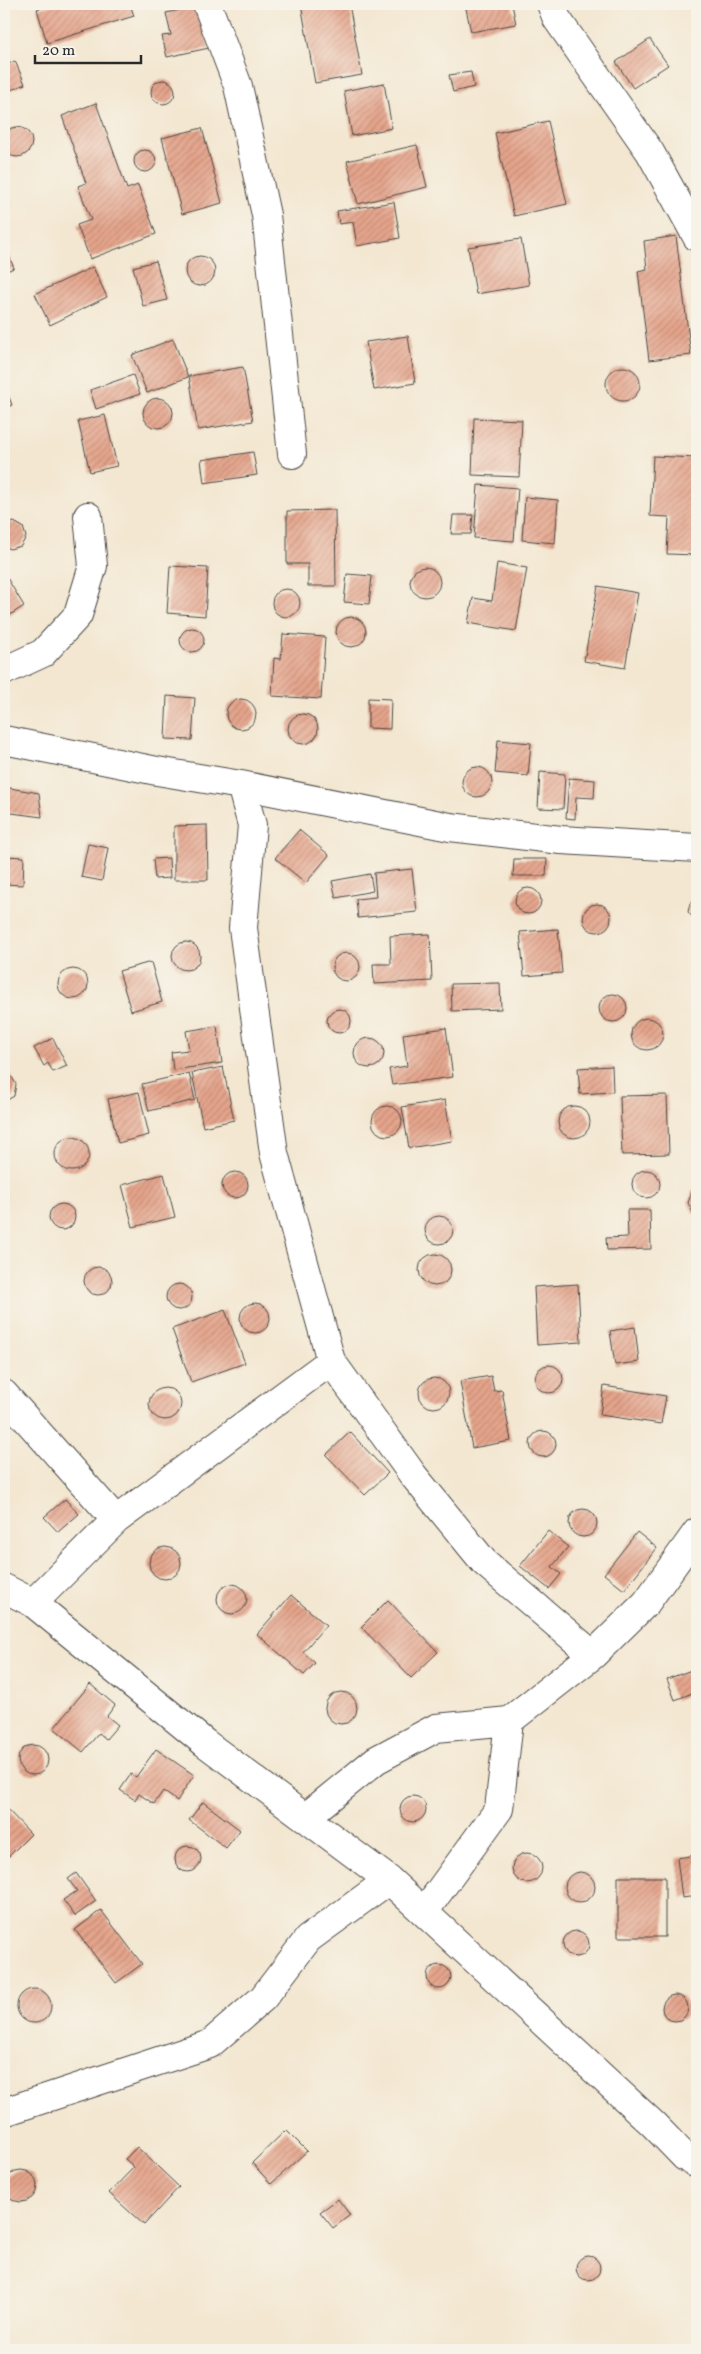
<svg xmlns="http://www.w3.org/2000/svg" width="701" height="2354" font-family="Vollkorn,serif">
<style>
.building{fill:url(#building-hatch)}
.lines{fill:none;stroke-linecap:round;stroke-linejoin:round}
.minor-casing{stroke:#494744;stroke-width:30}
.minor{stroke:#fff;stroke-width:28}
</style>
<defs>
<pattern id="building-hatch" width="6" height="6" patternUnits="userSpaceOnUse" patternTransform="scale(1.25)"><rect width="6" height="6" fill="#e6a58c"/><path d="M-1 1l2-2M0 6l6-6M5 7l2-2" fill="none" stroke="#bb8773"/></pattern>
</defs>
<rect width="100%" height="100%" fill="#f7f3e8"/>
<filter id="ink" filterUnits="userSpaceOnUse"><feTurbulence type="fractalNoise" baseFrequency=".02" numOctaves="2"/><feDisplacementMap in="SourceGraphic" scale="10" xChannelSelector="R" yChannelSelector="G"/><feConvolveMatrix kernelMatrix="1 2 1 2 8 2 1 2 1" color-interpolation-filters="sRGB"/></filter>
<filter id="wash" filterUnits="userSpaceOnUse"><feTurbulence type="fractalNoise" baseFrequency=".0096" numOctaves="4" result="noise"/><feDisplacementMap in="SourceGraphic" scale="20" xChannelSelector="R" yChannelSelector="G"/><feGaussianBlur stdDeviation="1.12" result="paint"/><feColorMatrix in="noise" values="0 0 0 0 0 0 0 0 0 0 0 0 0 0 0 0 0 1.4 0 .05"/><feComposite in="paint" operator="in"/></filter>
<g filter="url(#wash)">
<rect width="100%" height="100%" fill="#f3e7d1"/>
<g id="blocks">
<path class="building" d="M55,4H130L134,16L47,43L37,9Z
M301,4H349L362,75L315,83Z
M465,4H512L516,24L471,32Z
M199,6L209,48L167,57L162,36L171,35L166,13Z
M650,39L668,65L633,88L616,62Z
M15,61L25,84L4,93V66Z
M471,72L474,87L453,92L449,75Z
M151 92a12 12 0 1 1 24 0a12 12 0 1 1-24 0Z
M384,83L392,128L352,136L344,91Z
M96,103L127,189L138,185L156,234L90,259L77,225L91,220L78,186L86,183L62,116Z
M548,121L567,204L514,216L495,133Z
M2 142a15 15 0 1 1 30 0a15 15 0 1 1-30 0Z
M202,128L222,203L182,214L162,138Z
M417,145L427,187L358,204L347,161Z
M134 161a11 11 0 1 1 22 0a11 11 0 1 1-22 0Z
M394,202L400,238L357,246L353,222L339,224L337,211Z
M676,236L691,355L649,360L638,271L647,269L644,241Z
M521,239L529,285L476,294L468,247Z
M4,244L14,268L4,272Z
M185 271a15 15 0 1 1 30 0a15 15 0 1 1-30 0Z
M156,261L167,300L143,306L133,267Z
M93,267L107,297L50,325L35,294Z
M408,336L415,383L374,390L366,342Z
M173,339L188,377L147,393L132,355Z
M606 384a17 17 0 1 1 34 0a17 17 0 1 1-34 0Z
M243,367L253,421L198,430L189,376Z
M133,375L140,394L96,409L90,390Z
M4,384L12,405L4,409Z
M143 413a15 15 0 1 1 30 0a15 15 0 1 1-30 0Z
M105,415L117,466L90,472L78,421Z
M474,418L522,420L519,477L472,475Z
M253,452L257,475L204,483L201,460Z
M653,456L697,458V555L667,554L669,517L650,516Z
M478,485L518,488L514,541L474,538Z
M525,497L558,500L555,543L522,540Z
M335,510L336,586H308V564H287V511Z
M453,515H473L471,534H451Z
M14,522L23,527L26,537L21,546L10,549L4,546V525Z
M497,563L527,568L516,631L468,623L473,598L492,601Z
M170,566L208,568L205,616L167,613Z
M410 582a15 15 0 1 1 30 0a15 15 0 1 1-30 0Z
M4,573L24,606L4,619Z
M347,574L372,576L369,604L344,602Z
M598,586L638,593L625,668L584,661Z
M272 603a14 14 0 1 1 28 0a14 14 0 1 1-28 0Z
M336 632a15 15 0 1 1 30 0a15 15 0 1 1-30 0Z
M180 640a12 12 0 1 1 24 0a12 12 0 1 1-24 0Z
M283,634L325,637L321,699L272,696L274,658L281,659Z
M167,696L195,698L192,740L165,739Z
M368,698L391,699L390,729L368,728Z
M226 714a15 15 0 1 1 30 0a15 15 0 1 1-30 0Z
M288 729a15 15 0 1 1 30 0a15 15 0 1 1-30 0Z
M498,740L531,743L528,776L495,773Z
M462 782a15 15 0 1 1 30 0a15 15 0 1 1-30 0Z
M540,772L565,774L563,809L538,808Z
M569,778L595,780L594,798L576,797L575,819L566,818Z
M4,787L39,793L42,817L4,812Z
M207,825L208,880H174V826Z
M299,830L329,855L306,883L275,858Z
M88,844L108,848L102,881L81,877Z
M4,856L24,857L23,885L4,884Z
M169,858L170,878L155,879L153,859Z
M514,859H547L546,876H513Z
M412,869L417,912L358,918L356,899L376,897L374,873Z
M370,874L373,891L336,898L332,881Z
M515 901a13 13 0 1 1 26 0a13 13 0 1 1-26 0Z
M697,899V922L688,912L690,903Z
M583 918a14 14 0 1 1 28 0a14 14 0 1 1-28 0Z
M558,929L562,973L524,976L520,932Z
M430,934L432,981L374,984L373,964H391L390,936Z
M172 956a14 14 0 1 1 28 0a14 14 0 1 1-28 0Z
M332 967a14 14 0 1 1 28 0a14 14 0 1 1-28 0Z
M151,962L162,1002L131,1011L119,971Z
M58 984a15 15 0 1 1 30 0a15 15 0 1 1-30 0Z
M500,983L501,1009L452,1011L451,984Z
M599 1008a14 14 0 1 1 28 0a14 14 0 1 1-28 0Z
M327 1021a12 12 0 1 1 24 0a12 12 0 1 1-24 0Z
M631 1034a16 16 0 1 1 32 0a16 16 0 1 1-32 0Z
M217,1026L222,1063L173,1070L171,1052L189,1050L186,1031Z
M446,1028L453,1077L392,1085L389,1069L407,1066L403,1034Z
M53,1038L67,1066L53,1072L48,1063L44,1066L34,1048Z
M354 1053a15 15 0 1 1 30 0a15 15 0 1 1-30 0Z
M612,1066L613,1092L580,1094L578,1068Z
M223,1067L234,1120L203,1127L192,1073Z
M4,1072L10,1074L16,1084L14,1096L4,1102Z
M189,1073L195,1100L149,1111L142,1084Z
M139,1092L149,1135L118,1143L108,1099Z
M667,1095L669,1154L622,1155L620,1096Z
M445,1100L452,1141L409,1148L402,1107Z
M372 1121a15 15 0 1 1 30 0a15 15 0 1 1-30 0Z
M558 1122a16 16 0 1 1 32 0a16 16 0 1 1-32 0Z
M55 1154a17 17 0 1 1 34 0a17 17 0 1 1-34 0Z
M632 1184a14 14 0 1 1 28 0a14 14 0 1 1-28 0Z
M222 1185a13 13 0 1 1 26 0a13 13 0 1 1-26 0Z
M164,1174L175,1217L133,1227L122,1185Z
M697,1187V1216L693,1213L688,1203L692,1191Z
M49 1217a13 13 0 1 1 26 0a13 13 0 1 1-26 0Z
M627,1210H650L651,1249L607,1250L606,1238L628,1237Z
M425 1230a14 14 0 1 1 28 0a14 14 0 1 1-28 0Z
M419 1270a16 16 0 1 1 32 0a16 16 0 1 1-32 0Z
M84 1281a14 14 0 1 1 28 0a14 14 0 1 1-28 0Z
M578,1284L581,1342L537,1345L534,1287Z
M166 1297a13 13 0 1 1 26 0a13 13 0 1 1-26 0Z
M240 1318a15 15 0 1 1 30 0a15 15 0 1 1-30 0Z
M225,1310L245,1363L191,1382L172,1329Z
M635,1327L639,1362L615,1365L610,1331Z
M535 1379a14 14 0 1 1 28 0a14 14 0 1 1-28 0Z
M491,1376L494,1391L502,1390L511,1441L472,1448L460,1381Z
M419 1393a15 15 0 1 1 30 0a15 15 0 1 1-30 0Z
M604,1386L666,1396L661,1424L600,1415Z
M149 1404a16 16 0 1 1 32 0a16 16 0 1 1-32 0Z
M530 1444a13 13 0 1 1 26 0a13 13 0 1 1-26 0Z
M350,1432L388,1473L365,1495L326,1455Z
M65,1499L79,1514L58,1532L44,1517Z
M569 1523a14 14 0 1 1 28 0a14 14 0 1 1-28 0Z
M548,1531L568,1547L552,1567L561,1574L549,1589L520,1566Z
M637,1532L657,1548L624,1590L604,1574Z
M149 1563a16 16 0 1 1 32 0a16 16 0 1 1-32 0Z
M217 1599a15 15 0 1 1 30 0a15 15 0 1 1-30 0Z
M291,1595L326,1625L303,1652L315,1663L304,1675L257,1634Z
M388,1600L438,1652L411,1678L361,1627Z
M697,1668V1691L675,1700L667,1679Z
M90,1684L115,1705L107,1716L118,1725L106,1739L99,1733L83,1752L54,1728Z
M325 1708a16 16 0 1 1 32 0a16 16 0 1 1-32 0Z
M18 1760a15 15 0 1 1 30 0a15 15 0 1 1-30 0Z
M156,1749L194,1775L177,1801L163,1791L154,1804L139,1794L135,1800L120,1790L131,1774L136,1777Z
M400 1809a13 13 0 1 1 26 0a13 13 0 1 1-26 0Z
M203,1802L240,1830L226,1848L189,1820Z
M5,1807L31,1834L8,1857L4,1853Z
M175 1859a13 13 0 1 1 26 0a13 13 0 1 1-26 0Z
M512 1868a15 15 0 1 1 30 0a15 15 0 1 1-30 0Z
M697,1855V1896L682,1898L677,1858Z
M565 1887a15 15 0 1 1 30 0a15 15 0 1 1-30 0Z
M76,1873L96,1901L75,1916L63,1900L77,1891L68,1879Z
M618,1877H665V1937H618Z
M101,1910L142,1964L116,1983L75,1930Z
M563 1944a13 13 0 1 1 26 0a13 13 0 1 1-26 0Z
M427 1977a12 12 0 1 1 24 0a12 12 0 1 1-24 0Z
M17 2006a17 17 0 1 1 34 0a17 17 0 1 1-34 0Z
M662 2008a13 13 0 1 1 26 0a13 13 0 1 1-26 0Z
M286,2130L307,2151L271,2184L252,2163Z
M137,2147L179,2187L144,2225L109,2193L134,2167L125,2159Z
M5 2186a16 16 0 1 1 32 0a16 16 0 1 1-32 0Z
M338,2199L350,2215L333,2228L320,2212Z
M576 2268a12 12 0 1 1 24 0a12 12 0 1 1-24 0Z"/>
</g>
</g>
<g filter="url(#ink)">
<use href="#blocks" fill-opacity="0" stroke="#494744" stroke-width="1"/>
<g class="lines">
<g class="minor-casing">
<path id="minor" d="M207,4L238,86L266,215L292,454
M551,4L557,19L650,152L697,237
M4,671L43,653L78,615L93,566L88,516
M4,740L157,771L241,785L252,825L243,928L274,1153L331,1361L116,1520L33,1603
M241,785L450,827L561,840L697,848
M331,1361L413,1475L484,1562L593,1655
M4,1394L116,1520
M4,1588L33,1603L205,1743L389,1880L653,2124L685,2157L697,2164
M306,1817L376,1760L436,1728L509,1721L593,1655L646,1603L697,1532
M424,1912L499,1809L509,1721
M4,2112L210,2044L263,1998L308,1939L389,1880"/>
</g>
<use href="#minor" class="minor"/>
</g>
</g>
<rect width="701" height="2354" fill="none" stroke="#f7f3e8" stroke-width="20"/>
<path d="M35 55v8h106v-8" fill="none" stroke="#2b2b2b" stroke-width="2.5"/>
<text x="42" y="55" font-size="15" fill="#2b2b2b" stroke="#f7f3e8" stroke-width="4" paint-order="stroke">20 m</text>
</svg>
